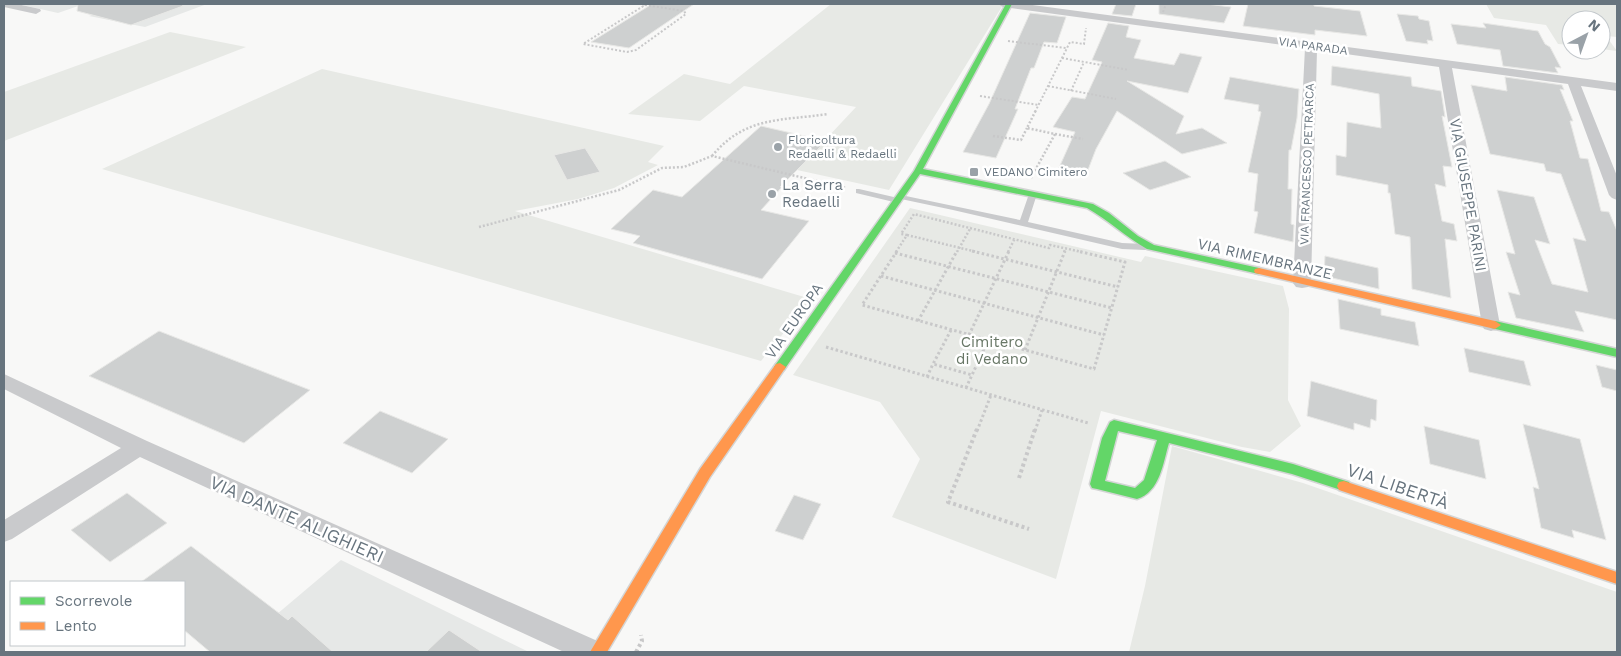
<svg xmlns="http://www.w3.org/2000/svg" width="1621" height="656" font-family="'Work Sans',sans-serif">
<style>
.built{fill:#e6e8e7}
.green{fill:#e7e9e5}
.building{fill:#ced0d0;stroke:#e8e8e6}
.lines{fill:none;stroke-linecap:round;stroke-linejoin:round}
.fast-casing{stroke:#d4d5d5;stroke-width:3}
.slow-casing{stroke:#d4d5d5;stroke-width:3}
.path-far3{stroke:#c8c8c9;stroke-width:2;stroke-dasharray:2 2;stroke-linecap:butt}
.path-far2{stroke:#c8c8c9;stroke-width:2.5;stroke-dasharray:2 2;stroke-linecap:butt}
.path-far1{stroke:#c8c8c9;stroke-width:3;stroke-dasharray:2.5 2.5;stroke-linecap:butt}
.path{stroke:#c8c8c9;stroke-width:4;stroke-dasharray:3 3;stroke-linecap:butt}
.lane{fill:#c9cacc;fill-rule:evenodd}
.street{fill:#c9cacc;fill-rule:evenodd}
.fast{fill:#63d668;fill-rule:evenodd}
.slow{fill:#ff974d;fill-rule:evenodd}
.poi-dot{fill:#9aa2a8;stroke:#fff;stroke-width:2}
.labels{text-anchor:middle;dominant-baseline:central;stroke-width:5;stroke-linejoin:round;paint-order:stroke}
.far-street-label{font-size:12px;fill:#67747e;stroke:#fff}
.far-poi-label{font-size:12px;fill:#67747e;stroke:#fff;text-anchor:start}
.poi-label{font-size:15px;fill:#67747e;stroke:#fff;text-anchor:start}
.street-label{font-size:15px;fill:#67747e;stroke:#fff}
.park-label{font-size:15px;fill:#687766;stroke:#fff}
.near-street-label{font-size:18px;fill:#67747e;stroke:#fff}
</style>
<rect width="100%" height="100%" fill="#f8f8f7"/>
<path class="built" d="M18,4H84L58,13Z
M123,4H207L145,27L89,16Z
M341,560L529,652H232Z"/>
<path class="green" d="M831,4L1003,5L889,190L797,170L856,107L744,86L700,121L628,114L684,74L730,84Z
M1486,4H1617V37L1606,36L1617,51L1601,49V20H1571V45L1558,44L1546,25L1494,18Z
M170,32L246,47L4,141V92Z
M322,69L664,146L648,162L658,165L614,188L578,199L515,211L811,299L761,361L102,169Z
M910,208L1141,262L1145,256L1283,286L1289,309L1288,400L1301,426L1270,452L1242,447L1101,411L1056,579L892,517L920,459L880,402L793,375Z
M1172,446L1303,483L1617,592V652H1129L1145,586Z"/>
<path class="building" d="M78,4H182L183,6L131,25L77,11Z
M652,4H694L629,48L591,42Z
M1116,4H1136L1132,16L1112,14Z
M1159,4H1206L1231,7L1224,23L1159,14Z
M1248,4H1314V6L1360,11L1367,36L1315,30V35L1243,26Z
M1030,13L1066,17L1057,43L1044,42L1034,68H1031L1015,109H1018L996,158L963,152L989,104Z
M1397,14L1418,16L1419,19L1429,21L1433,41L1427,40L1428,44L1406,41Z
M1108,23L1129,26L1126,37L1141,40L1134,58L1174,65L1180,53L1202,57L1188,93L1127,81L1184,116L1176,134L1202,128L1227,143L1182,154L1117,111L1096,149L1086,175L1058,170L1075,132L1053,127L1072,97L1085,99L1102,62L1092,60Z
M1483,23L1538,31L1545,44L1550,47L1561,68L1555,67L1558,73L1503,66L1500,50L1457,44L1451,24L1486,28Z
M1332,66L1411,77L1412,86L1441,91L1445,117L1442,116L1452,167L1443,166L1446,187L1435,184L1442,221L1454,224L1457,241L1445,239L1451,298L1412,289L1410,237L1395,234L1390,193H1388V185L1336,175V155L1346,157L1347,122L1381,128L1379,94L1331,85Z
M1230,77L1299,89L1297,118L1291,150H1289L1288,189H1292L1291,224L1294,225L1293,242L1254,233L1258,212L1254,211L1258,174L1248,172L1261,112L1258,111L1259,105L1224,99Z
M1505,77L1562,85L1564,90L1560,89L1573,121H1570L1580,158L1588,159L1601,211L1609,212L1617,231V320L1575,311L1584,332L1516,318L1508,292L1520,295L1506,252L1515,254L1497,190L1534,197L1550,244L1535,240L1552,284L1588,292L1573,238L1586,241L1561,174L1546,171L1544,164L1490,154L1471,85L1507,91Z
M761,126L826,141L780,187H782L761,210L809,221L762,279L633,243L640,236L611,229L653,190L682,197Z
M585,148L600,172L567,180L554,155Z
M1165,161L1191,177L1150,190L1123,173Z
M1325,256L1378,268L1379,289L1324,276Z
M1338,299L1381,309V315L1415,322L1419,346L1340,329Z
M159,331L310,390L244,443L89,376Z
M1464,348L1524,361L1531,386L1469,372Z
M1596,365L1617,370V391L1602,387Z
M1311,381L1377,400L1376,421L1371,419L1370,428L1354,423V430L1307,416Z
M380,411L448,439L412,473L343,443Z
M1523,424L1580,439L1606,540L1572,530L1574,538L1541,528L1533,487L1539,489Z
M1424,426L1479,440L1486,479L1430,464Z
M127,493L167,523L110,562L71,530Z
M794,495L821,504L803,540L775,531Z
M191,546L288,620L292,616L333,652H210L184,630V582H141Z
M449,630L482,652H426Z"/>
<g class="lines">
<g class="fast-casing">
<path id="fast" d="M1006,4H1012L923,169L1093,204L1109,213L1138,236L1154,245L1259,268L1264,271L1259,274L1147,249C1126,237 1108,220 1087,208L920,174L784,370H776L774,367L776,364L914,171Z
M1495,321L1617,349V357L1491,328L1489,325Z
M1114,420L1293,464L1349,482L1351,486L1349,490L1344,491L1292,474L1169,443C1163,463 1160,492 1137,499L1097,489L1092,488L1090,484L1102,438L1110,422ZM1118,431L1157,440L1144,480L1135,488L1105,481Z"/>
</g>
<g class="slow-casing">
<path id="slow" d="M1259,268L1495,321L1501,325L1495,329L1255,273L1254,271L1255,269Z
M780,363L786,367L710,477L607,652H590L700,469L776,364Z
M1344,481L1617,572V584L1339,490L1337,486L1339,482Z"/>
</g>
<path class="path-far3" d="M643,4L645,5
M645,5L684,11L686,14L636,50L627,52L583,44Z
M1163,12L1166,4
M1008,41L1066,48
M1062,58L1129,70
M1048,86L1116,99
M1071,91L1084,62
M980,96L1039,105
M1035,112L1070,42L1084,44L1086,28"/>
<path class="path-far2" d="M1055,134L1083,139
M993,136L1021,140L1027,128
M712,156C745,116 781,121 828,114
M1031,178L1055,134L1027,128L1036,110
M479,227L619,190L662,168L684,167L712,156L846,188
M907,235L977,252
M896,252L907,235L901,234L914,214L1049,248L1050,245L1082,252
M957,252L971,227
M1008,252L1015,238
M1064,252L1066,248"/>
<path class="path-far1" d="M897,251L862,305L1094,369L1125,262L1077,251
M972,251L1118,287
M895,253L1112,308
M881,276L1104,335
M918,321L957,251
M951,330L933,364L972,375L988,340
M969,335L1009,251
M826,347L1088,423
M1025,350L1065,251
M927,377L933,364
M966,388L972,375
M977,431L991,395
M1035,431L1042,410"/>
<path class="path" d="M977,429L948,502L1029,529
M1019,478L1035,429
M636,652L642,641L641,635"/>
<path class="lane" d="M856,189H859L898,198V195H901L1020,220L1029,194L1033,192L1037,194L1028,222L1122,243L1145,244L1149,247L1145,250L1122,249L953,210L901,199V203H898L856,193Z"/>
<path class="street" d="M4,4H17L40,9L41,11L36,14L4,7Z
M998,4H1025L1617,83V91L1581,86L1617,176V200L1612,198L1609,195L1568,84L1452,68L1500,325L1498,329L1491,331L1484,329L1482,325L1439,67L1317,50L1311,283L1308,287L1302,288L1296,287L1293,283L1305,48L1003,7Z
M4,374L147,441L602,643L605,652H564L140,457L12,539L4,542V520L121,448L4,389Z"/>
<use href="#fast" class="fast"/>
<use href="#slow" class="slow"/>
</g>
<g class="poi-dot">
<circle cx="778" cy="147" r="5"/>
<rect x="969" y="167" width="10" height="10" rx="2.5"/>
<circle cx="772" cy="194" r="5"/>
</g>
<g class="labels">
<g class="far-street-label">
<text transform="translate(1313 46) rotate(8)">VIA PARADA</text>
<text transform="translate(1307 164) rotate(-88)">VIA FRANCESCO PETRARCA</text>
</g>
<g class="far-poi-label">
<text x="788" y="140">Floricoltura<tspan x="788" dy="14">Redaelli &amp; Redaelli</tspan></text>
<text x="984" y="172">VEDANO Cimitero</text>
</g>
<g class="poi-label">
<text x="782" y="185">La Serra<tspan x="782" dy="17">Redaelli</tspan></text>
</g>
<g class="street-label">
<text transform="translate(1468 195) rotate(80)">VIA GIUSEPPE PARINI</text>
<text transform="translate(1265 259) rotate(13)">VIA RIMEMBRANZE</text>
<text transform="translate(794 321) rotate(-55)">VIA EUROPA</text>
</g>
<g class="park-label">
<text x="992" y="342">Cimitero<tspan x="992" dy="17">di Vedano</tspan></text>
</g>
<g class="near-street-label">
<text transform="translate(1398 486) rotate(19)">VIA LIBERTÀ</text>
<text transform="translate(297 519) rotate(24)">VIA DANTE ALIGHIERI</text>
</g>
</g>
<rect width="1621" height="656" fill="none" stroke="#67747e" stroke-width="10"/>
<rect x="10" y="581" width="175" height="65" fill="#ffffff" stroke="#c2c7cb"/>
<rect x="20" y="597" width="25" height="8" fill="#63d668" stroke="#c2c7cb"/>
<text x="55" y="606" font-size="15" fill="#67747e">Scorrevole</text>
<rect x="20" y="622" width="25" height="8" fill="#ff974d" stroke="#c2c7cb"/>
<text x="55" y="631" font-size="15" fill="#67747e">Lento</text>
<g transform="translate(1586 35) rotate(41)"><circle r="24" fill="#ffffff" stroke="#c2c7cb"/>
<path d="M0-4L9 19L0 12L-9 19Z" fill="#9aa2a8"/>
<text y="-8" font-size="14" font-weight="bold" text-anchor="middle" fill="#67747e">N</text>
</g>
</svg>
